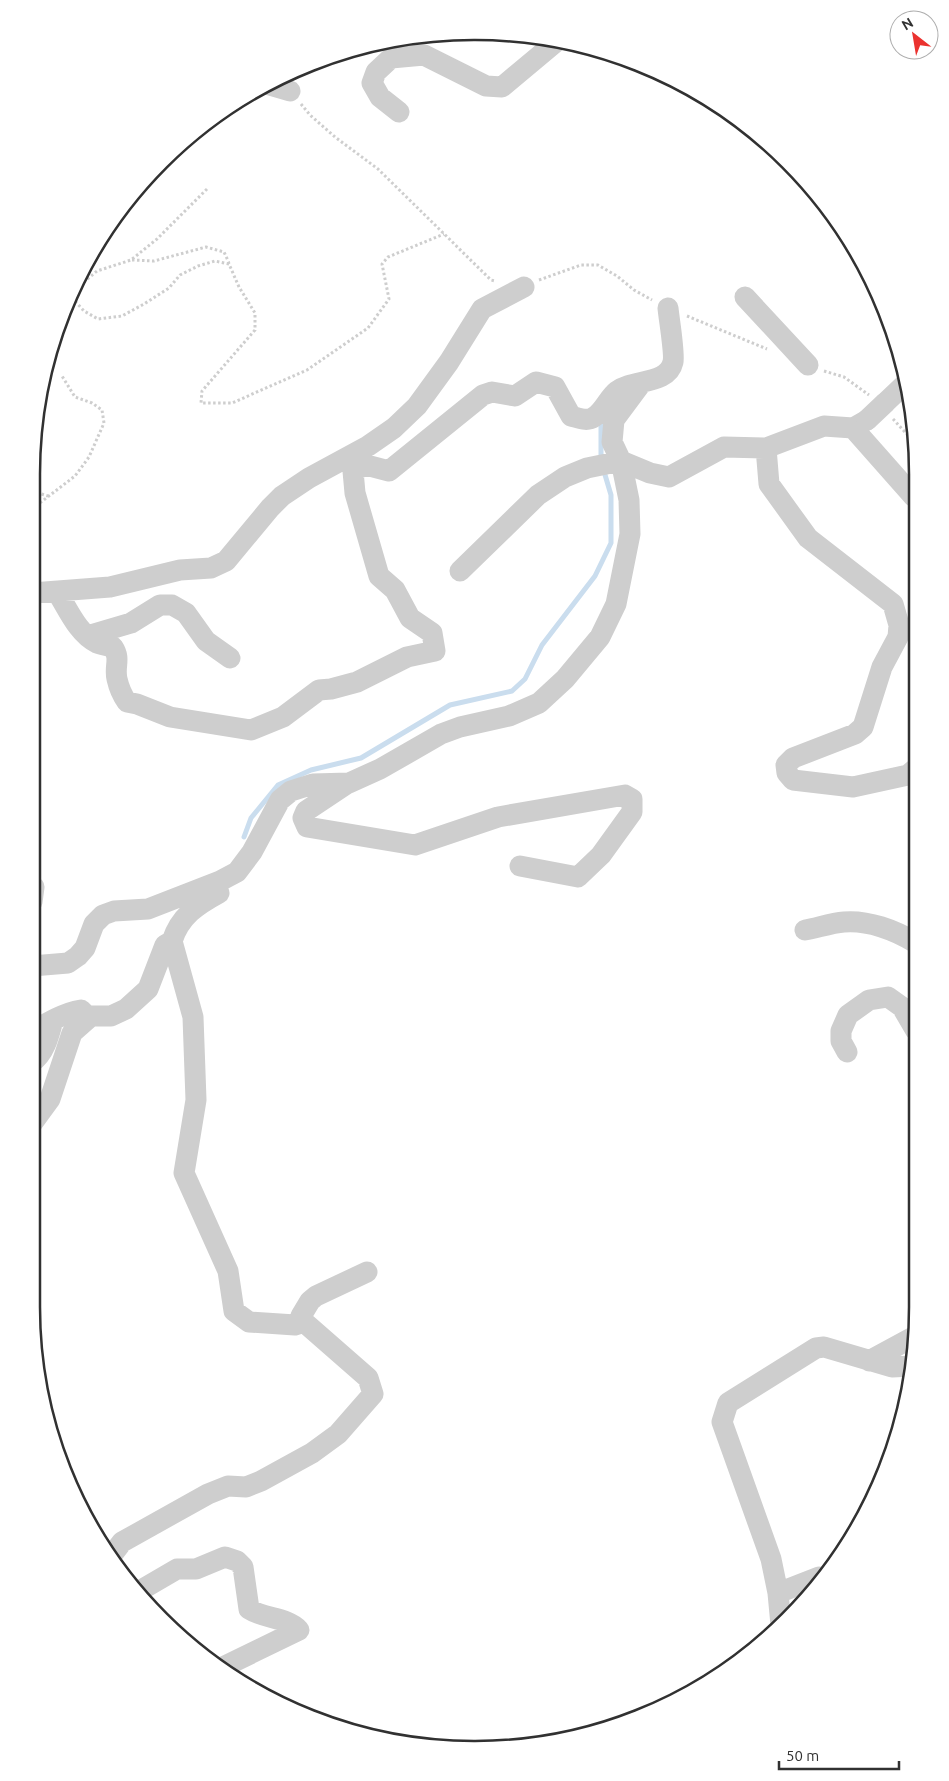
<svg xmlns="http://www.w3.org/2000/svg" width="949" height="1781" font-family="Ubuntu,sans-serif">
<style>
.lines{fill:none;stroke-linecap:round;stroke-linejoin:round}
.stream{stroke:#caddee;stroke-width:5}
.path{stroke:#cecece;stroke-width:3;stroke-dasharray:2.5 2.5;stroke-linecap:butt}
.minor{stroke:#cecece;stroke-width:21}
.minor-bridge{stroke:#cecece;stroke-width:21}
.rim{fill:none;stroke:#313131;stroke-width:2.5}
</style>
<rect width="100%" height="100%" fill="#fff"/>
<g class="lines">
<path class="stream" d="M601,460V421
M244,837L251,818L278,785L311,770L361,758L450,705L512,691L525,679L542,645L595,576L611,543V495L603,468"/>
<path class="path" d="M301,104L310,115L335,137L378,169L491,280L495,281
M207,189L157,239L131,260L97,271L78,287L74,300L84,311L98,319L122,316L144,304L169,288L180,275L198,266L215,261L229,264L239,287L255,313V330L202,391L201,403H232L307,370L368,328L389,299L382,264L388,257L444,234
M132,260L154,261L206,247L224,252L229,263
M539,280L581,265H598L617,276L634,290L652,300
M687,316L767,349
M824,371L844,377L869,395
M893,419L914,442
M32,491L48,496
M32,509L75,476L89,457L104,423L102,410L92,403L75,397L62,376"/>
<path class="minor" d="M266,84L290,91
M399,112L380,97L372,83L376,72L391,58L424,55L486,86L502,87L557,41
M745,297L808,365
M885,403L905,384
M853,428L914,497
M766,448L769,484L808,538L893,604L899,625L898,637L882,667L863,727L855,734L793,758L786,765L787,773L793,780L853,787L908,775L915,769
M460,571L538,495L565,477L587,468L621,461L650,473L669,477L724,447L766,448L824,426L853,428L867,420
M57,592C68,609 78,634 97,643C102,645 108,646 113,647C121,659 114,666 117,679C119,688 122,695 127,702L137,704L170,717L251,730L283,717L319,690L331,689L357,682L407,657L435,651L432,633L410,618L395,590L379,576L355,493L353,471L366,465L389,471L483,395L492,392L515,396L536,382L555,387L571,416C579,418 587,422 594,417C604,411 608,398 617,391C633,379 668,385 673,362C675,354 669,319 668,308
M32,593L110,587L180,570L211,568L226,561L270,508L282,496L309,478L368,446L394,428L417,406L449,362L482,309L524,287
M87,636L131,623L160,605H172L186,613L206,641L230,658
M348,783L306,811L303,818L307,827L415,845L498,817L625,795L632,799V812L601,855L578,877L520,866
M32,902L34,887
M805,930C817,928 831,923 844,922C868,920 895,930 916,943
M172,941L193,1017L196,1100L184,1173L228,1271L234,1311L249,1322L295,1325L304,1322L301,1316L310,1301L316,1296L367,1272
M32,966L68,963L78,956L85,948L94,924L103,915L114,911L148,909L220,881L237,872L252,852L280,800L291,791L313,784L349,783L380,769L441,734L460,727L509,716L539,703L565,679L600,637L616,604L630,534L629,500L621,461L612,442L614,420L640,385
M32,1032C47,1023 63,1013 81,1010L89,1018L91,1016H111L126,1009L148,989L165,945L172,941C180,916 197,905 219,893
M847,1052L841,1041V1031L848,1015L869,1000L888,997L902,1007L916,1031
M32,1062C45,1053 49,1035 53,1020
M31,1125L50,1099L72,1033L89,1018
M869,1361L917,1335
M112,1555L122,1542L208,1494L228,1486L246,1487L261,1481L312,1453L338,1434L373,1394L368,1378L304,1322
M138,1591L141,1590L177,1569H196L225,1557L237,1561L243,1567L249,1609C264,1619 287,1617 299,1630L221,1668
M778,1593L819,1577
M781,1625L778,1593L771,1559L722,1422L728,1403L816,1348L824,1347L892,1367L912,1366"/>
<path class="minor-bridge" d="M867,420L885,403"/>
</g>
<path d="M0 0H949V1781H0ZM474 40H475A434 434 0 0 1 909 474V1307A434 434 0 0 1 475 1741H474A434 434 0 0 1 40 1307V474A434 434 0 0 1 474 40Z" fill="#fff" fill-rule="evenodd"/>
<path class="rim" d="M474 40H475A434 434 0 0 1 909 474V1307A434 434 0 0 1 475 1741H474A434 434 0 0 1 40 1307V474A434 434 0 0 1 474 40Z"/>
<g transform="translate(914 35) rotate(329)"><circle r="24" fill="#ffffff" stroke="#adadad"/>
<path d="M0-4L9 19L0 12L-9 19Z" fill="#eb322f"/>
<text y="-8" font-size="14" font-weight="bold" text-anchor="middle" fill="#313131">N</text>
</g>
<path d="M779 1761v8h120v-8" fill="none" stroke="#313131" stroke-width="2.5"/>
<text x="786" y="1761" font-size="15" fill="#313131" stroke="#ffffff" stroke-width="4" paint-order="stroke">50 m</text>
</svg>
